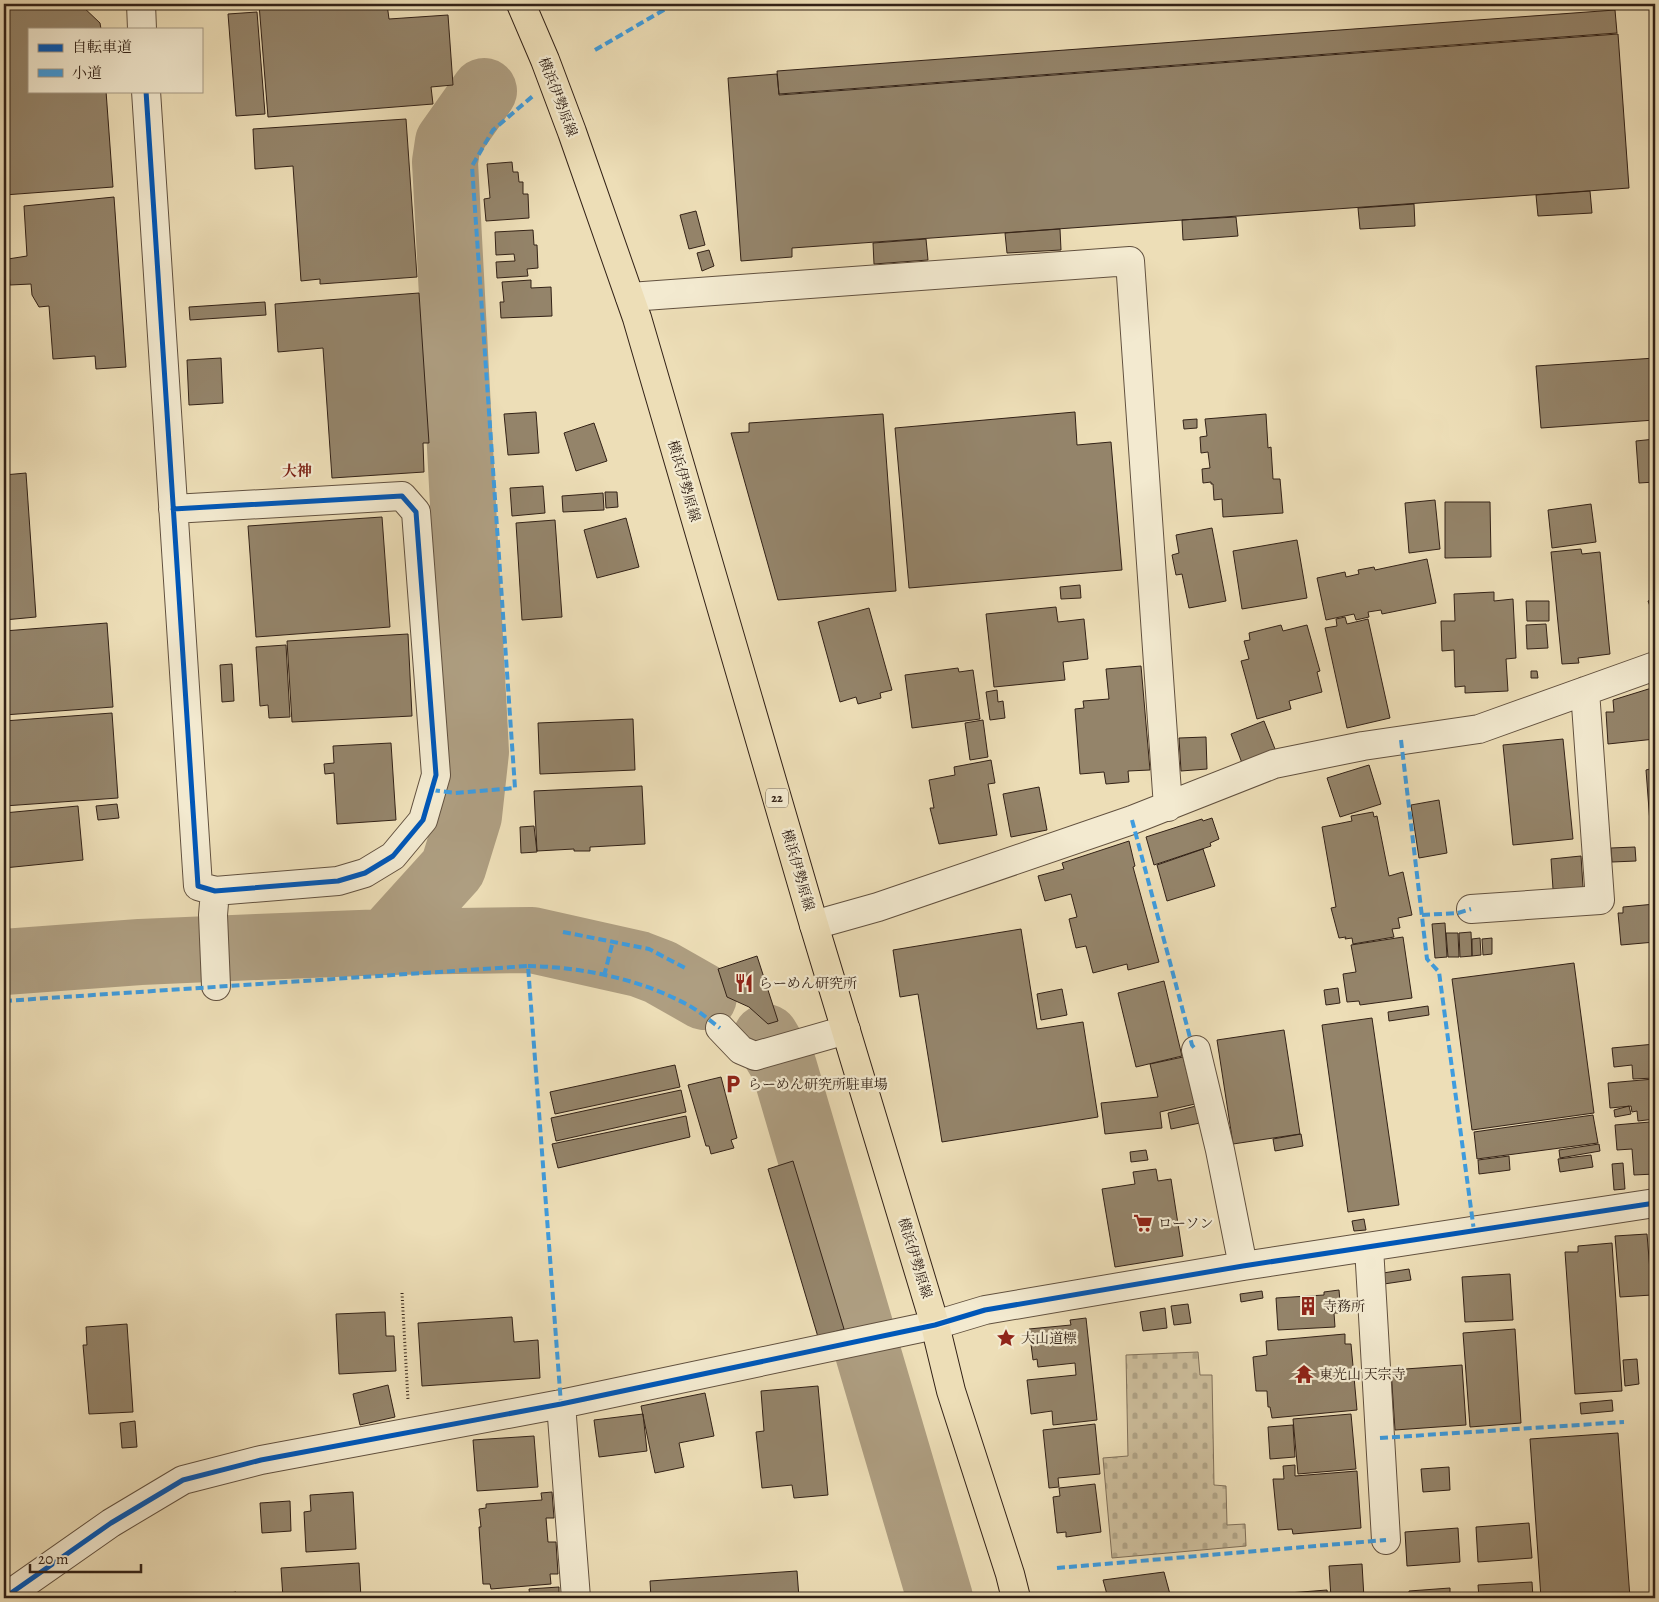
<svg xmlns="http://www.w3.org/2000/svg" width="1659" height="1602" font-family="Alegreya,'Noto Serif JP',serif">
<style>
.cemetery{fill:url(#cemetery-stones);stroke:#80705a}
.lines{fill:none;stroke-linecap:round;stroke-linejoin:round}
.river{stroke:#ae9e81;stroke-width:66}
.building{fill:#94846a;stroke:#332217}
.minor-casing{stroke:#62513f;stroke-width:30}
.major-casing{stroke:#332217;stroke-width:30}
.path{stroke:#332217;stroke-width:3;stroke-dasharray:1 2.5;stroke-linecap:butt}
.minor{stroke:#f3ead0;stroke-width:28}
.major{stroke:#eddeb7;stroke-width:28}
.quiet{stroke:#3e9cdf;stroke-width:4;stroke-dasharray:8 4;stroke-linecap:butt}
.cycleway-casing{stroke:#f3ead0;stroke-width:8}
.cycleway{stroke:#0057b8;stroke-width:5}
.labels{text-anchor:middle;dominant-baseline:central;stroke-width:4.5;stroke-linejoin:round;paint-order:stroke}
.shield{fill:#f3ead0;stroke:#6d5e4e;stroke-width:1}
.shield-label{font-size:12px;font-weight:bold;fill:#332217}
.street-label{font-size:14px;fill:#332217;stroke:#f3ead0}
.poi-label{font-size:14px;fill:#332217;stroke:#f3ead0;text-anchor:start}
.neighbourhood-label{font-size:15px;font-weight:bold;fill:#7a1f14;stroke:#f3ead0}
</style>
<defs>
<pattern id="cemetery-stones" width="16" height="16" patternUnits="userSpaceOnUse" patternTransform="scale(1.25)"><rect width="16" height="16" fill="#cdbe9c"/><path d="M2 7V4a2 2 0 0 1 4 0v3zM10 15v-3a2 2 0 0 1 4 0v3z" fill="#b0a386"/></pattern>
</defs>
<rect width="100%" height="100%" fill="#eddeb7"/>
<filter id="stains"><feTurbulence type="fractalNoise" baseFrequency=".004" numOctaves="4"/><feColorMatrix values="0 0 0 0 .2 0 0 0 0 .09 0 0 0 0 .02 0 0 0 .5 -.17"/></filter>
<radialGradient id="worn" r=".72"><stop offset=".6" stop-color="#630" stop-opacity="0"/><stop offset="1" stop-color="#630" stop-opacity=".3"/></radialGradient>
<path class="cemetery" d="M1198,1352L1200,1375H1212L1214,1485L1226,1486L1227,1525L1245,1524L1246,1546L1112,1558L1103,1458L1128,1456L1126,1355Z"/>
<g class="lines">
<path class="river" d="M386,942L453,868L469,816L476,752L445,162L448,142L484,91
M4,962L140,952L257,947L386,942L532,940L639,964L660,972L704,997
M766,1037L784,1067L940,1598"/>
</g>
<path class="building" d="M28,4H80L100,23L101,29H29V91H106L113,187L4,195V6Z
M259,4H387L389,19L448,15L453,85L431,87L433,104L268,117Z
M1615,10L1617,33L779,94L777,71Z
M257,12L265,114L236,116L228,14Z
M1618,34L1629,188L792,248V257L741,261L728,78L777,74L779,95Z
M406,119L417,277L320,284V279L301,281L293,166L255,169L253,129Z
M512,162L513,172H518L519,182H523V194H528L529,218L486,221L484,199L490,198L487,164Z
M1590,191L1592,213L1538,216L1536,195Z
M114,197L126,367L96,369L95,356L53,359L49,306L39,307L32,295L31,284L10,285L8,259L27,256L24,206Z
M1414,204L1415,226L1360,229L1358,208Z
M696,211L705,245L689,249L680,215Z
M1236,217L1238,236L1183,240L1182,220Z
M1060,229L1061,250L1007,253L1005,233Z
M533,230L534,245H537L538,268L527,269L528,276L497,278L496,262L515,261L514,254L496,255L495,232Z
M926,239L928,260L874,264L873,243Z
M709,250L714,266L702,271L697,253Z
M531,280V288L551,287L552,316L501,318L500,302H504L502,282Z
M419,293L429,443H423L424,472L332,478L323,348L278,352L275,304Z
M265,302L266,315L190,320L189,307Z
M221,358L223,403L189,405L187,360Z
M1655,358V420L1541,428L1536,366Z
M536,412L539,453L508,455L504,414Z
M1075,412L1077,445L1111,442L1122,570L909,588L895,428Z
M883,414L896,591L778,600L731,433L749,432V423Z
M1266,414L1268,448L1271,447L1273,479H1280L1283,513L1223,517L1222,499L1214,500L1213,484H1211V482L1203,483L1202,469L1210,468L1208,452L1201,453L1200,437L1207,436L1205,419Z
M1197,419V428L1184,429L1183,420Z
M594,423L607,461L576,471L564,433Z
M1655,439V482L1639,483L1636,441Z
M26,473L36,617L4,620V475Z
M543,486L545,513L512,516L510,488Z
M605,492H617L618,507L606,508Z
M603,493L604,510L563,512L562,496Z
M1435,500L1440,549L1409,553L1405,503Z
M1445,502H1490L1491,557L1445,558Z
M1591,504L1596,542L1552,548L1548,510Z
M382,517L390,627L256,637L248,526Z
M626,518L639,567L597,578L584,530Z
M555,520L562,617L522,620L516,523Z
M1212,528L1226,601L1189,608L1182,574L1176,575L1172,555L1179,553L1176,535Z
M1297,540L1307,598L1242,609L1233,551Z
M1581,549L1582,554L1600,552L1610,654L1578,658L1579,663L1562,664L1551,552Z
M1427,559L1436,603L1382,614L1381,610L1368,612L1369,617L1356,620L1354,614L1326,620L1317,578L1345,572L1346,577L1359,574L1358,570L1374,567L1375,570Z
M1080,585L1081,598L1061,599L1060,587Z
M1494,592V601L1513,599L1516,658L1506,659L1508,691L1465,693V686L1455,687L1454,650L1442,651L1441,621H1455L1454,594Z
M1655,598V613L1653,614L1648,601Z
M1526,601H1549V621H1527Z
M1056,607L1058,622L1084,619L1088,659L1063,662L1065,680L994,687L986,614Z
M869,608L892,690L880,693L881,698L858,704L856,697L840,702L818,622Z
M1345,617L1347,624L1368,619L1390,718L1347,728L1325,628L1337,626L1336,619Z
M107,623L113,707L4,715V631Z
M1546,624L1548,648L1527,649L1526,625Z
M1281,625L1283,631L1307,625L1320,671L1317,672L1322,692L1289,701L1291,709L1257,719L1241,661L1249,659L1244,641L1250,640L1249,633Z
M408,634L412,716L292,722L287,641Z
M286,645L290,717L269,718L268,705L260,706L256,647Z
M232,664L234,701L222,702L220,665Z
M1141,666L1150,770L1128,771L1129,782L1106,784L1104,772L1080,774L1075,709L1084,708L1083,701L1109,699L1106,669Z
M958,668L959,672L973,670L980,719L912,728L905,675Z
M1531,671H1537L1538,678H1531Z
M1655,687V739L1608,744L1606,712H1614L1613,700Z
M997,690L998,702L1003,701L1005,718L990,720L986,692Z
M112,713L118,798L4,806V721Z
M633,719L635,770L540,774L538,723Z
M983,720L988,757L970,760L965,723Z
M1264,721L1275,749L1242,763L1231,734Z
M1206,737L1207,769L1181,771L1179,738Z
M1563,739L1573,839L1513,845L1503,745Z
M391,743L396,820L337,824L334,773L325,774L324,764L334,763L333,746Z
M991,760L995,783L988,784L997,835L939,844L930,808H934L929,780L955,775L954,767Z
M1650,764H1655V823H1650L1646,770L1650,769Z
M1369,765L1381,804L1340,817L1327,778Z
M642,786L645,844L590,847V851H574V849L537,851L534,791Z
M1039,787L1047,830L1011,837L1003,794Z
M1439,800L1447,853L1419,858L1411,805Z
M117,804L119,818L98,820L96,806Z
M78,806L83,860L4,868V813Z
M1373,812L1374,817L1377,816L1389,876L1403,872L1412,915L1398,918L1400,928L1392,929L1394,937L1353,944L1352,938L1345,939L1346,937L1339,938L1331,908L1336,907L1322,827L1352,821L1351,816Z
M1212,818L1219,839L1210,843L1211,846L1154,865L1146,837L1202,819L1203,821Z
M534,826L537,852L521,853L520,827Z
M1129,841L1135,866L1133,867L1159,962L1128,970L1127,964L1093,973L1086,946L1076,948L1069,919L1077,917L1071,894L1045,901L1038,876L1064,869L1062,863Z
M1635,847L1636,861L1612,862L1611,848Z
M1203,849L1215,886L1167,901L1157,865Z
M1581,856L1583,887L1553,889L1551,859Z
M1655,904V942L1621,945L1618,913H1623V907Z
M1445,923L1447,957L1435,958L1432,924Z
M1021,929L1037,1029L1083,1022L1098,1117L942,1142L918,994L900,997L893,950Z
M1471,932L1472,956L1460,957L1459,933Z
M1446,933H1458L1459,957H1448Z
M1403,937L1412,998L1360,1005L1359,1001L1347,1002L1343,974L1356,972L1351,945Z
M1480,938L1481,955L1472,956V939Z
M1492,938V954L1483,955L1482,939Z
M757,956L778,1021L768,1024L749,1007L727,997L718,969Z
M1574,963L1594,1113L1472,1130L1452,979Z
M1164,981L1182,1056L1136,1067L1118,993Z
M1338,988L1340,1003L1326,1005L1324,990Z
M1062,989L1067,1015L1041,1020L1037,994Z
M1428,1006L1429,1015L1389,1021L1388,1012Z
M1372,1018L1399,1205L1348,1212L1322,1025Z
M1284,1030L1300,1134L1233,1144L1217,1040Z
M1655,1044V1078L1633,1079L1632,1065L1614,1067L1612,1048Z
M1183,1057L1195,1104L1160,1112L1162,1128L1105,1134L1101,1103L1158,1097L1150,1064Z
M675,1065L680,1087L555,1114L550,1092Z
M721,1077L737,1138L731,1140L734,1148L711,1154L709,1146H706L688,1085Z
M1654,1079L1655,1119L1638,1121L1637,1111L1632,1112L1631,1106L1610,1108L1608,1083Z
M681,1090L686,1112L556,1141L551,1118Z
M1196,1106L1200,1123L1171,1129L1168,1113Z
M1629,1106L1631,1114L1615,1117L1614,1110Z
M1593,1115L1598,1143L1477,1159L1474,1132Z
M686,1116L690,1137L558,1168L552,1144Z
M1650,1122L1651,1133L1655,1132V1144L1652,1145L1655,1174L1634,1175L1632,1149L1617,1150L1615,1125Z
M1301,1134L1303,1146L1275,1151L1273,1139Z
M1599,1144L1600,1151L1560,1158L1559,1150Z
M1146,1150L1148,1160L1131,1162L1130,1152Z
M1591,1155L1593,1167L1560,1172L1558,1159Z
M1509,1156L1510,1170L1479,1174L1478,1160Z
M793,1161L844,1329L818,1337L768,1169Z
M1623,1163L1625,1189L1614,1190L1612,1164Z
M1156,1169L1158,1181L1171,1179L1183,1256L1115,1267L1102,1189L1135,1184L1133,1172Z
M1364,1219L1366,1230L1354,1231L1352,1221Z
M1647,1234L1652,1295L1620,1297L1615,1236Z
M1612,1243L1622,1391L1575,1394L1565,1252H1578V1246Z
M1409,1269L1411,1280L1384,1284L1383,1273Z
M1510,1274L1513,1320L1465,1322L1462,1277Z
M1339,1290L1341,1313H1334L1335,1327L1278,1330L1276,1298L1324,1295V1292Z
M1262,1291L1263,1298L1241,1302L1240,1294Z
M1188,1304L1191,1323L1174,1325L1171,1306Z
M1165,1308L1167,1328L1143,1331L1140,1312Z
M385,1312L386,1336H394L396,1371L339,1374L336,1314Z
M512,1317L514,1342L538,1340L540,1378L422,1386L418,1323Z
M1086,1318L1097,1420L1053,1425L1052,1411L1031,1414L1027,1380L1076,1375L1075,1363L1038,1367L1037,1359L1033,1360L1029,1329L1071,1325L1070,1320Z
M127,1324L133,1412L89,1414L83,1345H87L86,1327Z
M1515,1329L1521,1423L1470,1427L1463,1333Z
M1345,1334V1344H1351L1357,1410L1272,1418L1270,1407H1268L1267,1391H1256L1253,1357L1267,1355L1266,1341Z
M1637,1359L1639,1384L1625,1386L1623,1360Z
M1462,1365L1466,1425L1395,1430L1391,1370Z
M388,1385L395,1417L360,1425L353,1394Z
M818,1386L828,1495L794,1498L792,1485L762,1488L756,1432L764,1431L761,1391Z
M705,1393L714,1436L679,1443L684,1467L655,1473L641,1406Z
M1612,1400L1613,1411L1581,1414L1580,1403Z
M643,1414L647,1451L599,1457L594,1420Z
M1351,1414L1356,1469L1298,1474L1293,1419Z
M135,1421L137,1447L122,1448L120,1423Z
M1095,1424L1100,1474L1058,1478L1059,1487L1049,1488L1043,1430Z
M1293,1425L1295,1457L1270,1459L1268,1427Z
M1618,1433L1630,1598H1541L1530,1439Z
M534,1436L538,1487L477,1491L473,1440Z
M1295,1465V1476L1357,1471L1361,1528L1293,1534L1292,1529L1278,1530L1273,1479H1284L1283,1466Z
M1449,1467L1450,1490L1423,1492L1421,1469Z
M1095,1484L1101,1532L1066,1537V1532L1057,1533L1053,1497L1060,1496L1059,1488Z
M353,1492L356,1549L306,1552L304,1512L311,1511L310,1495Z
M552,1492L554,1518H546L548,1542H556L558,1574H550L551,1584L491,1589L490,1584H483L479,1527H481L479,1509L486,1508V1504L542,1500L541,1493Z
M290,1501L291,1531L262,1533L260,1503Z
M1529,1523L1532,1558L1478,1562L1476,1527Z
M1458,1528L1460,1562L1407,1566L1405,1532Z
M359,1563L361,1598H283L281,1568Z
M1362,1564L1364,1598H1331L1329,1566Z
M797,1571L799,1598H651L650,1581Z
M1164,1572L1171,1598H1108L1103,1580Z
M1532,1582L1533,1598H1479L1478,1585Z
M559,1587V1598H530L529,1589Z
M1450,1588V1598H1409V1591Z
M1327,1590L1328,1598H1250V1596Z
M236,1592L237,1598H219L218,1595Z"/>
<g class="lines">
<g class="minor-casing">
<path id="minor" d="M141,4L142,29
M146,91L198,886L215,891L338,881L365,873L393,856L423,820L436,775L416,512L402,496L173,509
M630,297L1130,261L1168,807
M215,891L213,915L216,986
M1471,909L1600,900L1585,691
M814,925L878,907L1132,820L1274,764L1363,746L1479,729L1655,666
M720,1028L741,1050L755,1056L846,1030
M1196,1050L1220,1150L1243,1266
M1369,1247L1386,1540
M561,1404L576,1598
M4,1598L111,1523L183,1480L261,1460L561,1404L935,1325L985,1310L1243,1266L1655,1203"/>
</g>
<g class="major-casing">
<path id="major" d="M521,4L545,60L572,132L637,318L814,925L935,1325L951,1391L1010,1574L1016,1598"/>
</g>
<path class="path" d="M402,1293L408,1400"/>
<use href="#minor" class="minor"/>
<use href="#major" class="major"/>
<path class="quiet" d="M595,50L674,4
M1401,740L1427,959L1439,972L1474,1231
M432,790L455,793L515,788L472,166L493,130L534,95
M1132,820L1192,1045L1196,1050
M1422,915L1458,913L1471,909
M563,932L649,949L687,969
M528,966C582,967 640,979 688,1005C699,1011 709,1020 720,1028
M604,976L613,941
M4,1001L528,966L561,1404
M1380,1438L1624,1422
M1057,1568L1386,1540"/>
<g class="cycleway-casing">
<path id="cycleway" d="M146,91L198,886L215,891L338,881L365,873L393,856L423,820L436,775L416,512L402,496L173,509
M4,1598L111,1523L183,1480L261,1460L561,1404L935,1325L985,1310L1243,1266L1655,1203"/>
</g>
<use href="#cycleway" class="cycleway"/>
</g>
<defs>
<g id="restaurant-bare" transform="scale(1.5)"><path d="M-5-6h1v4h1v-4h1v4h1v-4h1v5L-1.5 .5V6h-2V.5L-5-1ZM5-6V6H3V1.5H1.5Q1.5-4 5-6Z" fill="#8f2418" stroke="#f3ead0" stroke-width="2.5" paint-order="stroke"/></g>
<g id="parking-bare" transform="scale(1.5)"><path d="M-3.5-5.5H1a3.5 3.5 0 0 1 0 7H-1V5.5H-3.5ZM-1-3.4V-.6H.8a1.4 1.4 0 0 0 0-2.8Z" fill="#8f2418" stroke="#f3ead0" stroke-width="2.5" paint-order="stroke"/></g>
<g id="supermarket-bare" transform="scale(1.5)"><path d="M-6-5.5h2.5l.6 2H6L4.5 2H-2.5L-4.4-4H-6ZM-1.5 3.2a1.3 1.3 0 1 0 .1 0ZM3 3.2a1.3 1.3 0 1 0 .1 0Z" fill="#8f2418" stroke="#f3ead0" stroke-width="2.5" paint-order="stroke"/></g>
<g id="building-bare" transform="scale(1.5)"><path d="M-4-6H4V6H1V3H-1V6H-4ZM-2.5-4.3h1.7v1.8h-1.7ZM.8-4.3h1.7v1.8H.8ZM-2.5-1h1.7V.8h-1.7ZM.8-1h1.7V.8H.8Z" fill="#8f2418" stroke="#f3ead0" stroke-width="2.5" paint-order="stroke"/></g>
<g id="sight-bare" transform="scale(1.5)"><path d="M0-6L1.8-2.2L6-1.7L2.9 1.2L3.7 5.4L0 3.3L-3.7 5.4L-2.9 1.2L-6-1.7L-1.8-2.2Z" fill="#8f2418" stroke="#f3ead0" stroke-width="2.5" paint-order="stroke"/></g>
<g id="temple-bare" transform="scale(1.5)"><path d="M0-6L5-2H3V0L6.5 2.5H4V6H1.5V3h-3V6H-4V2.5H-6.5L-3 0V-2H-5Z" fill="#8f2418" stroke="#f3ead0" stroke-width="2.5" paint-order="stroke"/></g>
</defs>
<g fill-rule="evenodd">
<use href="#restaurant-bare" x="744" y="983"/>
<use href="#parking-bare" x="733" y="1084"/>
<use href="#supermarket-bare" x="1143" y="1223"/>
<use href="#building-bare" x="1308" y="1306"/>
<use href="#sight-bare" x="1006" y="1338"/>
<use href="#temple-bare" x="1304" y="1374"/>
</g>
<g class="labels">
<rect class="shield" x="766" y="788.5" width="22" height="19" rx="4"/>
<g class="shield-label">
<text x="777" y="798">22</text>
</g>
<g class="street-label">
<text transform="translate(558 97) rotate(69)">横浜伊勢原線</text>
<text transform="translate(684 481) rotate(74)">横浜伊勢原線</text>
<text transform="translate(798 870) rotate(74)">横浜伊勢原線</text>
<text transform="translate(915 1258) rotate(73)">横浜伊勢原線</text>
</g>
<g class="poi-label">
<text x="759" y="983">らーめん研究所</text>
<text x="748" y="1084">らーめん研究所駐車場</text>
<text x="1158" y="1223">ローソン</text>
<text x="1323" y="1306">寺務所</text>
<text x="1021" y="1338">大山道標</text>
<text x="1319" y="1374">東光山 天宗寺</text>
</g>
<g class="neighbourhood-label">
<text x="297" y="471">大神</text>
</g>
</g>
<rect width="1659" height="1602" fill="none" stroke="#eddeb7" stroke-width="20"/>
<rect x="5" y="5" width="1649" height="1592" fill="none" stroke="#332217" stroke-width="2.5"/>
<rect x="10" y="10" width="1639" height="1582" fill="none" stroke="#332217"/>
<rect x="28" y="28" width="175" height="65" fill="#f3ead0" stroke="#a69a86"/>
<rect x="38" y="44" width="25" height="8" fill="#0057b8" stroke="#a69a86"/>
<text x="72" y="52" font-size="15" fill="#332217">自転車道</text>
<rect x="38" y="69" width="25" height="8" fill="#3e9cdf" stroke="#a69a86"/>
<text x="72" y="78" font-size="15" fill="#332217">小道</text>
<path d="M30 1564v8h111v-8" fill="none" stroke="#332217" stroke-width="2.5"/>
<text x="38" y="1564" font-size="15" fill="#332217" stroke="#f3ead0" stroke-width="4" paint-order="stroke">20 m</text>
<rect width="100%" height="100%" filter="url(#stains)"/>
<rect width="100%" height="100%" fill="url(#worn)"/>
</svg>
